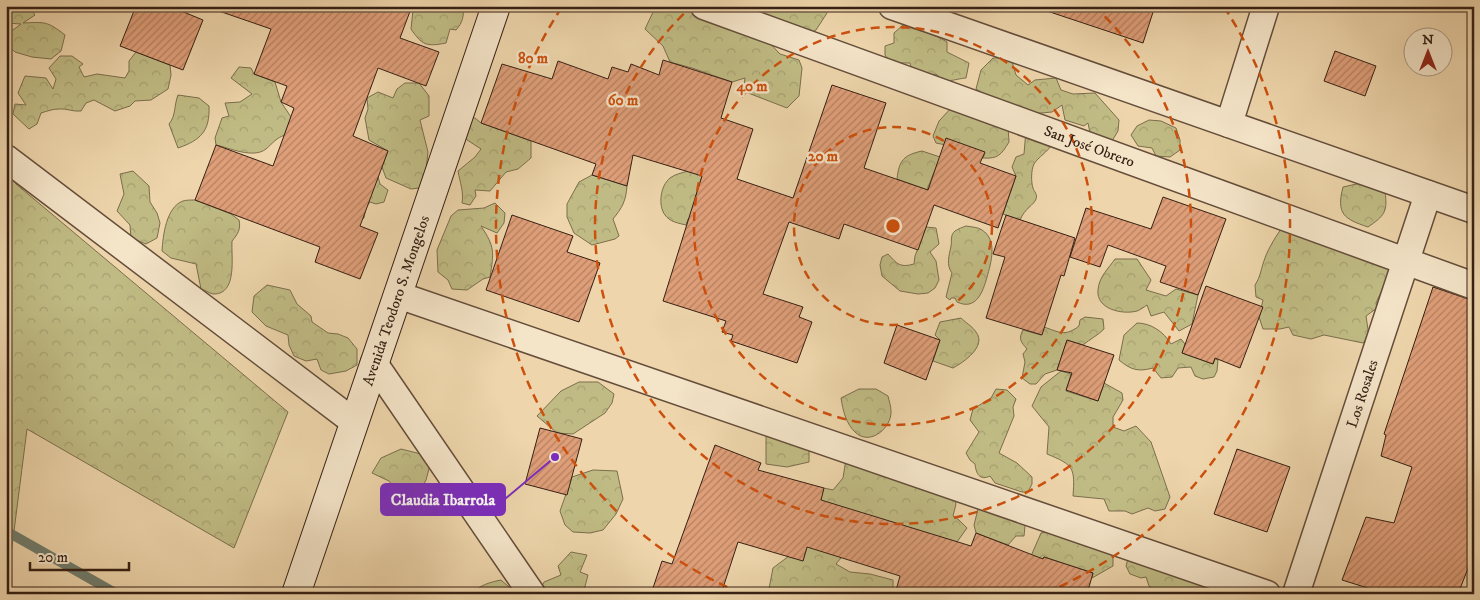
<svg xmlns="http://www.w3.org/2000/svg" width="1480" height="600" font-family="'IM FELL DW Pica',serif">
<style>
.forest{fill:url(#forest-crowns);stroke:#7b6e4c}
.lines{fill:none;stroke-linecap:round;stroke-linejoin:round}
.stream{stroke:#717c6d;stroke-width:10}
.building{fill:url(#building-hatch);stroke:#362014}
.street-casing{stroke:#644d3a;stroke-width:29}
.secondary-casing{stroke:#362014;stroke-width:30}
.street{stroke:#f4e4c8;stroke-width:26}
.secondary{stroke:#f4e4c8;stroke-width:28}
.ring{fill:none;stroke:#cd500d;stroke-width:2.5;stroke-dasharray:9 6}
.labels{text-anchor:middle;dominant-baseline:central;stroke-width:4.5;stroke-linejoin:round;paint-order:stroke}
.street-label{font-size:15px;fill:#362014;stroke:#f4e4c8}
.centre{fill:#cd500d;stroke:#f4e4c8;stroke-width:2.5}
.ring-label{font-size:15px;text-anchor:middle;font-weight:bold;fill:#cd500d;stroke:#f4e4c8;stroke-width:4.5;stroke-linejoin:round;paint-order:stroke}
.leader{fill:none;stroke:#7b2cbf;stroke-width:2}
.callout-dot{fill:#7b2cbf;stroke:#f4e4c8;stroke-width:2}
.callout{fill:#7b2cbf;stroke:#7b2cbf;stroke-width:2}
.callout-label{font-size:16px;text-anchor:middle;font-weight:bold;fill:#fff}
</style>
<defs>
<pattern id="forest-crowns" width="20" height="18" patternUnits="userSpaceOnUse" patternTransform="scale(1.25)"><rect width="20" height="18" fill="#c0bb84"/><path d="M2 6a3 3 0 1 1 6 0M12 15a3 3 0 1 1 6 0" fill="none" stroke="#a6a071"/></pattern>
<pattern id="building-hatch" width="6" height="6" patternUnits="userSpaceOnUse" patternTransform="scale(1.25)"><rect width="6" height="6" fill="#de9e78"/><path d="M-1 1l2-2M0 6l6-6M5 7l2-2" fill="none" stroke="#b58061"/></pattern>
</defs>
<rect width="100%" height="100%" fill="#eed5ab"/>
<filter id="stains"><feTurbulence type="fractalNoise" baseFrequency=".004" numOctaves="4"/><feColorMatrix values="0 0 0 0 .2 0 0 0 0 .09 0 0 0 0 .02 0 0 0 .5 -.17"/></filter>
<radialGradient id="worn" r=".72"><stop offset=".6" stop-color="#630" stop-opacity="0"/><stop offset="1" stop-color="#630" stop-opacity=".3"/></radialGradient>
<path class="forest" d="M6,6H29L35,15L23,23C45,22 47,21 65,35L61,51L51,59L32,57L15,52L6,43L9,33L21,24L6,23Z
M420,6H463C464,16 463,22 456,30L450,29L446,43C426,47 422,45 411,29L413,10Z
M658,6H824L827,13L816,30L807,35L761,34L780,54L799,60L802,68L799,96L787,108L743,91L745,78L732,82L692,68L670,62L663,46L645,29L654,10Z
M903,25C918,31 933,33 947,42V52L969,63L966,78C953,79 947,85 936,74L930,76L913,74L910,63H891L885,55V46L894,43V33Z
M136,52L170,65L171,75L168,89L151,100L135,101L130,106L115,111L94,100L86,103L81,111C73,112 66,108 59,109C53,109 47,111 41,113L37,124L29,129L13,114L15,104L26,105L18,93L25,76L46,78L53,89L56,79L49,68L60,56H72L83,64L79,67L84,77L97,74L125,78L129,71V61Z
M993,58H1011L1016,75L1028,85L1035,80L1056,78L1061,90L1073,94L1095,93L1119,120L1118,131L1112,141L1090,133L1088,123L1084,126L1065,120L1062,105L1052,112L1019,115L976,89L981,70Z
M239,67L251,68L254,74L275,82L281,102L291,117L285,135C276,138 273,143 266,149C253,159 230,148 216,145L215,138L222,118L229,116L225,103L240,102L252,94L231,78Z
M405,83H419L429,96V116L420,120L428,152L426,170L419,188L411,189L386,178L382,167L388,151L369,140L365,118L368,109L367,98L378,92L393,98L397,89Z
M178,95L199,98L209,106C210,131 201,140 178,148L169,124C176,116 174,105 178,95Z
M953,106L1008,126L1009,142C1001,155 998,159 983,158L985,153L936,143L933,136L939,121Z
M463,117L475,118L481,123L531,141V158L518,169L506,172L490,191L475,190L476,196L470,205L462,203C464,192 460,183 458,171L475,157L481,149L458,134Z
M1149,120L1161,121L1176,128L1180,140V150L1170,157L1156,156L1152,148L1138,146L1131,135L1137,126Z
M1026,130L1052,144C1048,152 1038,157 1034,164C1031,170 1031,182 1033,188C1034,192 1038,194 1036,199C1034,205 1025,208 1020,220L1003,214L1016,176L1012,167L1016,157L1024,154Z
M6,148L16,184L288,412L234,548L27,429L6,594Z
M922,151L940,157L927,190L897,179C899,160 904,155 922,151Z
M133,171L149,186L150,202L157,213L160,223L157,238L146,244L131,238L130,225L117,211L124,194L120,174Z
M688,171L703,173L695,198L715,205L688,219L686,225C678,223 670,222 665,215C658,206 660,186 670,178C675,174 682,173 688,171Z
M592,175L627,186C626,201 622,208 613,219L619,236L615,239L592,245L574,233L567,217V204L579,182Z
M378,177L380,184L388,190L384,202L376,204L370,202L366,207L364,218L355,224Z
M1361,183L1385,192C1388,212 1384,216 1368,227C1344,219 1336,214 1343,187Z
M195,200L231,214L239,220C241,229 238,234 232,241C231,256 238,295 213,294C209,293 205,290 201,289L196,264L171,258L162,251C163,236 166,207 183,201C186,200 191,200 195,200Z
M495,203L505,213L504,223L497,233L481,226C495,247 494,252 490,277L483,279L467,290L452,289L448,280L438,272L437,250L451,216L458,210L484,208Z
M966,226C971,227 978,227 982,230C998,240 991,263 987,277C983,292 976,311 957,302L955,298H951L950,300L946,297L952,273C946,265 949,256 951,246C952,241 950,235 955,231C958,229 963,227 966,226Z
M926,227L936,228L939,244L930,252L936,261L939,280L935,288L928,293L918,294L900,291L882,276L880,265L882,257L888,254C897,264 900,268 914,264L915,256Z
M1283,227L1397,268L1391,292L1383,288L1376,303L1377,308L1366,316L1369,336L1363,343L1324,335L1311,339L1293,335L1289,327L1280,329H1263L1259,317L1263,300L1256,297L1255,285C1261,276 1261,268 1265,258C1267,251 1278,232 1283,227Z
M1115,259H1137L1151,280L1146,290L1166,296L1176,289L1198,295L1192,324L1179,331L1164,312L1151,316L1147,305C1144,307 1140,310 1137,311C1122,315 1096,309 1098,290C1099,277 1108,269 1115,259Z
M267,285L290,290L297,304L311,316L312,322L328,333L338,334L348,338L357,349V365L346,371L329,374L321,370L317,359L306,361L294,356L289,345L288,335L266,326L252,312L254,296Z
M1085,317L1103,319L1104,329C1097,336 1090,339 1083,345L1067,340L1057,370L1045,374L1036,384H1030L1022,378L1025,362L1023,354L1027,349C1021,342 1018,339 1023,330L1041,335L1044,327C1059,332 1065,337 1079,326L1080,320Z
M961,318C965,322 973,327 976,332C987,346 964,362 953,368L933,361L940,340L935,335L940,322Z
M1137,323C1151,323 1164,332 1171,344L1181,339L1185,344L1182,353L1213,364L1215,359L1218,360L1217,371L1214,377L1203,379L1195,376L1191,367L1178,368L1172,377L1161,378L1153,368C1138,372 1131,370 1119,360L1124,335Z
M1061,371L1071,374L1066,391L1098,401L1104,383L1122,393L1123,400L1113,417V427L1124,431L1136,426L1151,442L1170,497L1165,509L1155,511L1148,508L1132,514L1125,511H1109L1104,499L1073,496C1075,468 1074,465 1047,454L1049,427L1032,406L1041,387Z
M579,382H598L614,394L612,403L605,413L573,434L557,433L537,416L561,391Z
M859,389H876L888,396C889,401 891,406 891,411C892,427 871,446 856,433C846,424 843,411 841,398Z
M996,389L1007,390L1016,399L1013,407L1014,416L999,453L1017,463L1032,477V484L1028,492H1022L995,483L990,476C980,481 976,474 975,464L970,460L966,453L979,432L970,420L973,409L991,398Z
M766,433L809,449V462L787,467L766,464Z
M401,449L421,454L430,465L426,480L421,489L409,492L397,491L389,481L372,473L381,458Z
M846,459L954,496L956,504L953,516L959,520L967,528L957,542L891,522L841,558L836,564L850,572L870,574L893,580V594H768L773,568L789,556L803,561L824,488L833,490L843,478Z
M593,470L617,471L623,499L616,514L603,530L590,533L573,532L565,525L560,511L572,477Z
M984,505L1019,514L1025,526L1024,536H1016L1008,545L976,533L974,525L978,509Z
M1059,529L1113,550V566L1092,578L1093,573L1044,557L1038,564L1031,556L1041,533Z
M571,552L587,555L580,572L588,575L583,594H538L544,582L561,575L558,566Z
M1129,555L1169,566L1173,576L1203,583L1204,589L1198,594L1181,589V592L1164,589L1156,592L1149,586L1146,577L1141,578L1130,574L1126,566Z
M501,580L517,594H472C479,585 491,582 501,580Z"/>
<g class="lines">
<path class="stream" d="M6,531L117,594"/>
</g>
<path class="building" d="M136,6H169L203,20L183,70L120,46Z
M217,6H412L400,38L439,52L426,86L378,68L353,136L388,151L360,226L378,233L360,279L315,262L320,247L195,200L216,145L273,166L294,108L281,102L287,86L254,74L271,29L216,10Z
M1048,6H1155L1143,43L1047,11Z
M1335,51L1376,66L1365,96L1324,81Z
M663,60L732,82L721,118L753,129L737,179L793,198L832,85L886,103L864,168L928,190L946,138L985,152L980,163L1016,176L998,228L934,205L918,250L844,224L839,239L789,222L763,294L803,307L799,317L812,322L797,363L731,341L733,335L722,332L726,321L663,301L702,176L633,155L627,186L592,175L596,164L481,123L502,64L552,79L558,61L608,79L612,67L628,72L631,64L659,75Z
M1163,197L1226,219L1198,295L1160,282L1166,266L1108,245L1100,267L1070,257L1086,208L1151,229Z
M512,215L573,236L567,252L600,263L579,322L486,290Z
M1006,215L1075,238L1064,276L1061,275L1042,335L986,318L1005,257L993,254Z
M1206,286L1263,307L1240,368L1215,358L1213,364L1182,353Z
M1433,287L1474,301V553L1458,594H1387L1342,580L1366,517L1394,523L1412,467L1381,456L1386,435L1384,434Z
M897,325L940,340L926,380L884,363Z
M1067,340L1114,355L1098,401L1066,390L1072,373L1057,370Z
M540,428L582,439L567,495L525,484Z
M715,445L761,463L758,470L824,488L821,500L971,546L976,533L1043,559L1044,557L1093,573L1087,594H895L900,576L807,547L803,561L738,542L721,594H651L662,561L672,564Z
M1237,449L1290,467L1267,532L1214,514Z"/>
<g class="lines">
<g class="street-casing">
<g id="street">
<path id="s1" d="M704,6L1474,286"/>
<path d="M892,6L1474,210"/>
<path d="M1229,124L1266,6"/>
<path d="M6,158L354,422"/>
<path d="M398,295L1267,594"/>
<path d="M374,363L532,594"/>
<path id="s2" d="M1296,594L1428,194"/>
</g>
</g>
<g class="secondary-casing">
<g id="secondary">
<path id="s3" d="M296,594L496,6"/>
</g>
</g>
<use href="#street" class="street"/>
<use href="#secondary" class="secondary"/>
</g>
<g class="ring">
<circle cx="893" cy="226" r="99"/>
<circle cx="893" cy="226" r="199"/>
<path d="M1094 6A298 298 0 1 1 692 6"/>
<path d="M741 593A397 397 0 0 1 562 7M1224 7A397 397 0 0 1 1045 593"/>
</g>
<g class="labels">
<g class="street-label">
<text stroke="none"><textPath href="#s1" startOffset="410">San José Obrero</textPath></text>
<text stroke="none"><textPath href="#s3" startOffset="310">Avenida Teodoro S. Mongelos</textPath></text>
<text stroke="none"><textPath href="#s2" startOffset="211">Los Rosales</textPath></text>
</g>
</g>
<circle cx="893" cy="226" r="8" class="centre"/>
<g class="ring-label">
<text x="533" y="63">80 m</text>
<text x="752" y="91">40 m</text>
<text x="623" y="105">60 m</text>
<text x="823" y="161">20 m</text>
</g>
<path class="leader" d="M555 457L505 499"/>
<circle class="callout-dot" cx="555" cy="457" r="5"/>
<rect class="callout" x="381" y="484" width="124" height="31" rx="5"/>
<g class="callout-label">
<text x="443" y="505">Claudia Ibarrola</text>
</g>
<rect width="1480" height="600" fill="none" stroke="#eed5ab" stroke-width="25"/>
<rect x="8" y="8" width="1465" height="585" fill="none" stroke="#362014" stroke-width="2.5"/>
<rect x="12" y="12" width="1455" height="575" fill="none" stroke="#362014"/>
<g transform="translate(1428 52)"><circle r="24" fill="#f4e4c8" stroke="#a89680"/>
<path d="M0-4L9 19L0 12L-9 19Z" fill="#8f2418"/>
<text y="-8" font-size="14" font-weight="bold" text-anchor="middle" fill="#362014">N</text>
</g>
<path d="M30 562v8h99v-8" fill="none" stroke="#362014" stroke-width="2.5"/>
<text x="38" y="562" font-size="15" fill="#362014" stroke="#f4e4c8" stroke-width="4" paint-order="stroke">20 m</text>
<rect width="100%" height="100%" filter="url(#stains)"/>
<rect width="100%" height="100%" fill="url(#worn)"/>
</svg>
